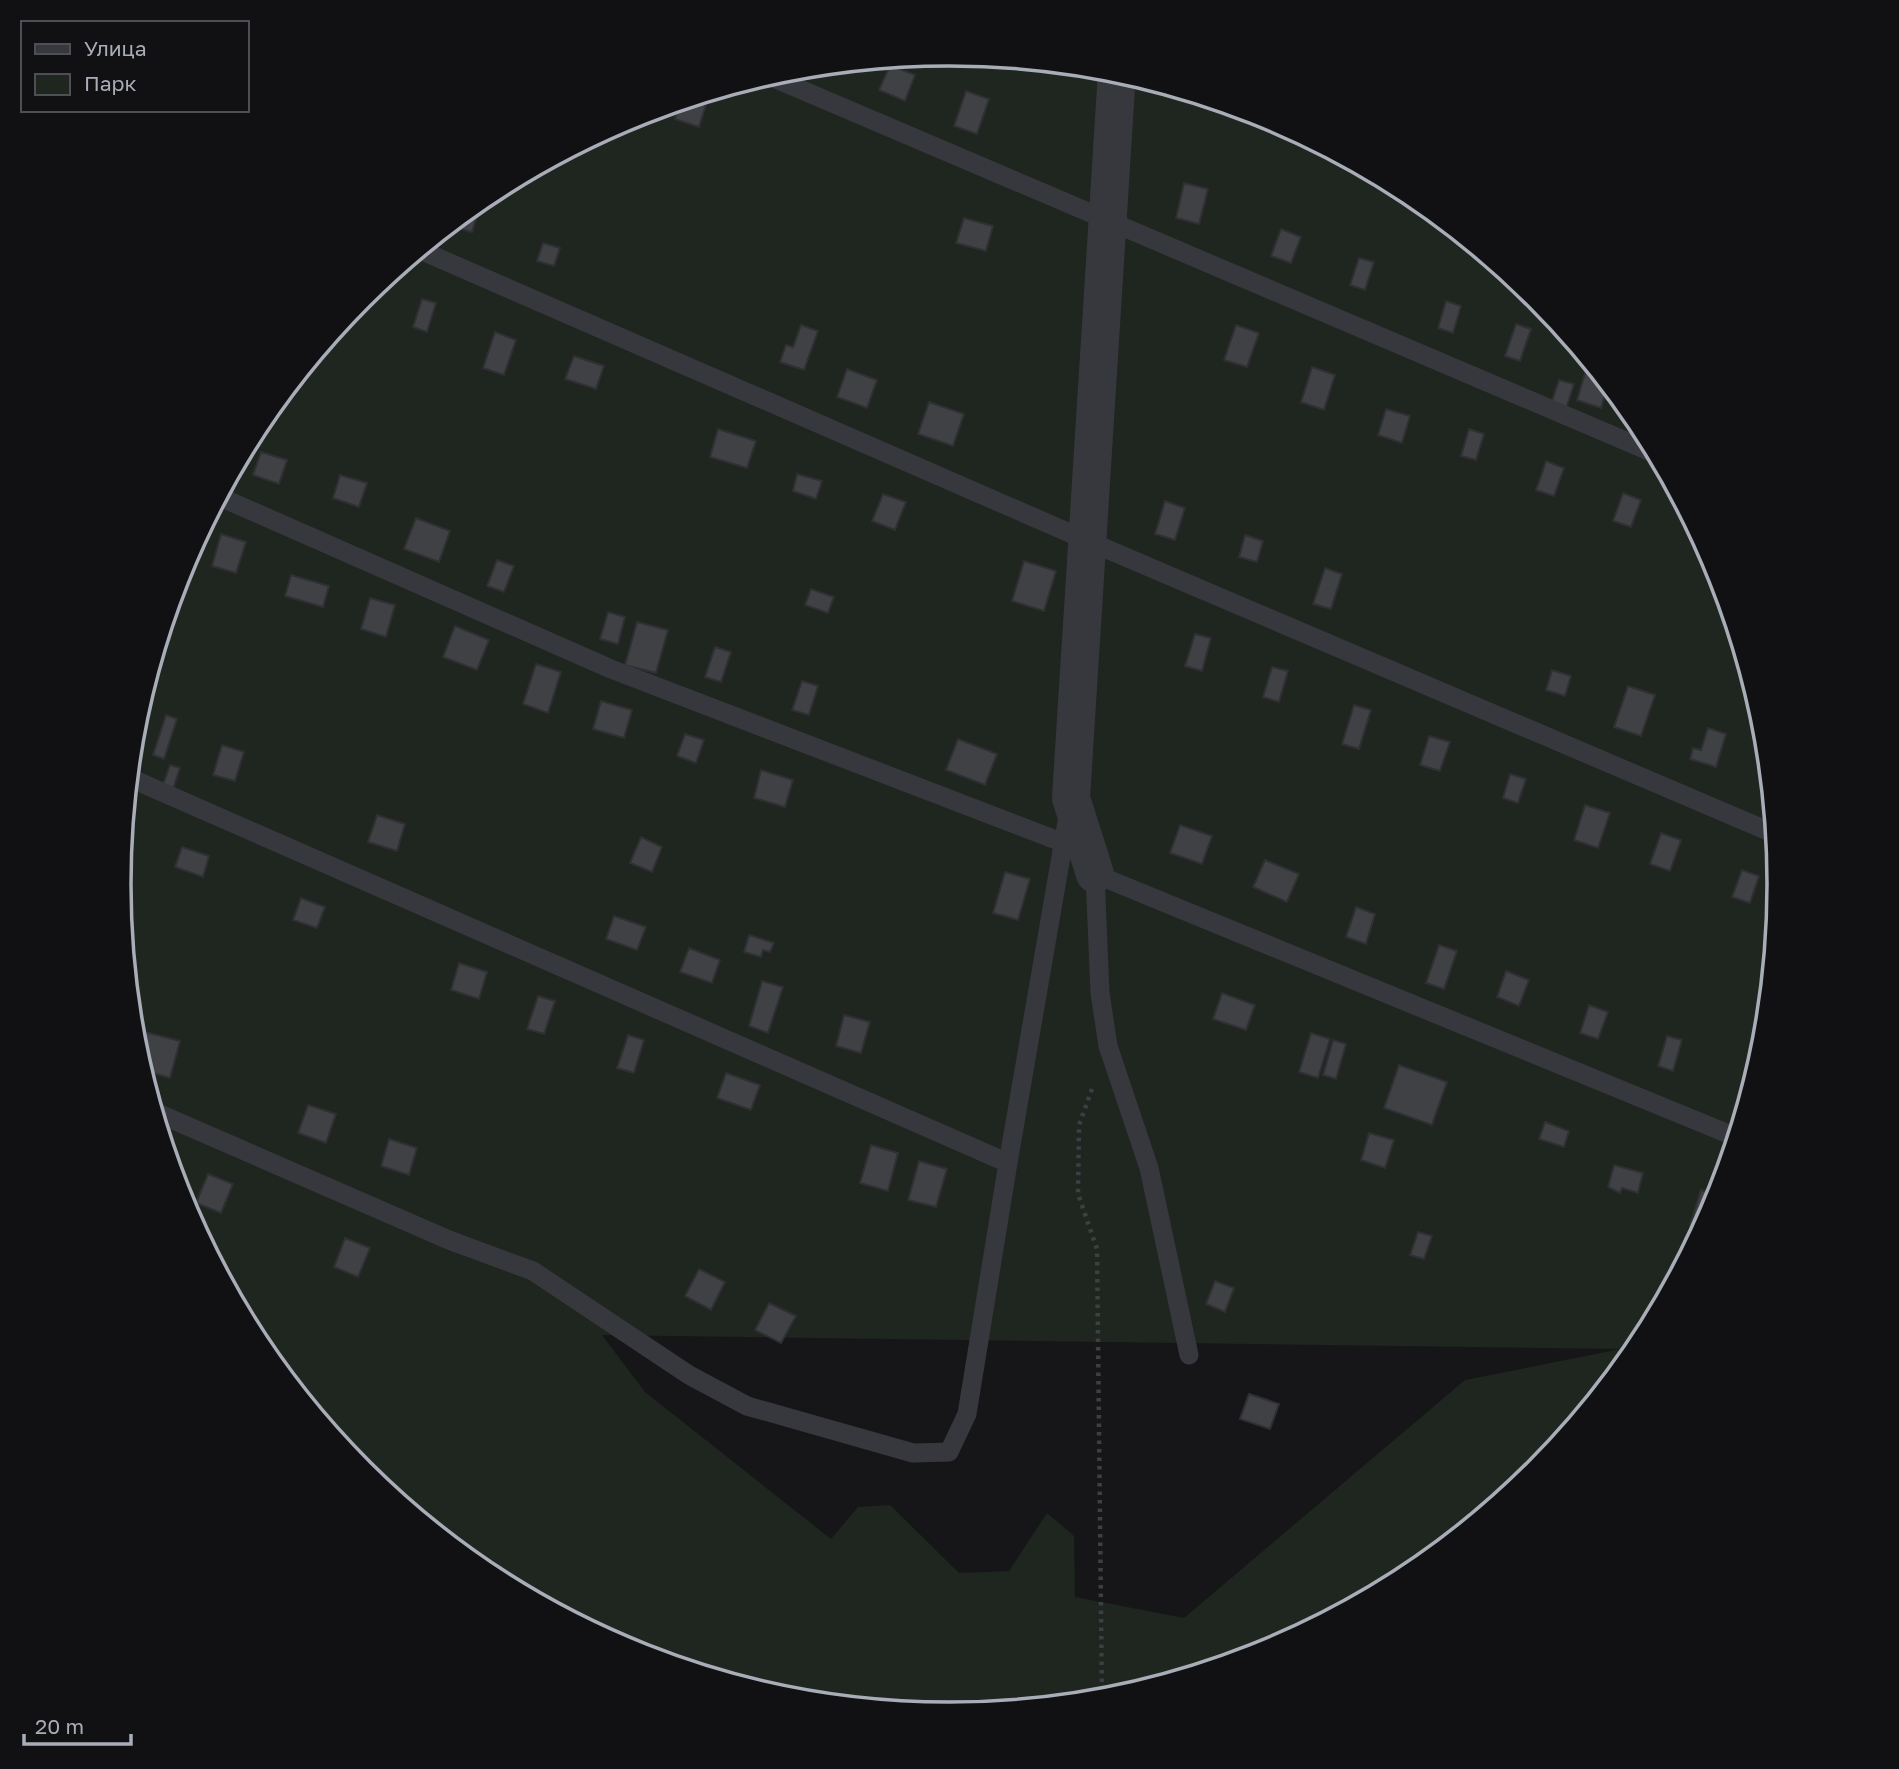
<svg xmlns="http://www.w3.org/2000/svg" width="1899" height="1769" font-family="'Golos Text',sans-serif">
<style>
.green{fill:#1e261f;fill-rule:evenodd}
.building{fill:#404145;stroke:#303034;stroke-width:2}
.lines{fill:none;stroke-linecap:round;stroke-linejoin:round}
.path{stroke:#3d3f44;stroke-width:4.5;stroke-dasharray:3.5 5;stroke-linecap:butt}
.service{stroke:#37383d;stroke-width:19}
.minor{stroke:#37383d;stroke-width:38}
.rim{fill:none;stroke:#a8adb8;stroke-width:3.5}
</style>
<rect width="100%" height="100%" fill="#161618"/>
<path class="green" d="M950,54L1112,70L1268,118L1411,194L1537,298L1640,424L1717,567L1764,723L1780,885L1764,1047L1716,1203L1639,1346L1536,1472L1410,1575L1267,1652L1111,1699L949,1715L787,1699L631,1651L488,1575L362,1471L259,1345L182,1202L135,1046L119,884L135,722L183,566L259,423L363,297L489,194L632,117L788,70ZM602,1335L1621,1349L1465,1380L1184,1618L1075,1597L1074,1536L1047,1513L1009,1571L959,1573L890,1505L858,1507L831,1539L645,1392Z"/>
<path class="building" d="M890,65L915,75L905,101L879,90Z
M966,91L989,99L977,134L954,126Z
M707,95H709L699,127L675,119L680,103Z
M1184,183L1208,189L1199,224L1176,218Z
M482,199L472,232L450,226Z
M964,218L993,226L986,251L956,243Z
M1281,229L1301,237L1291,263L1271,256Z
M543,243L560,248L554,266L537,261Z
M1359,258L1374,262L1365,290L1350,285Z
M422,299L436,303L427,332L413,327Z
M1446,301L1461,306L1453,333L1438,328Z
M1516,324L1531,329L1520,361L1505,356Z
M801,325L818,331L804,370L780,362L786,345L793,347Z
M1236,325L1259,333L1247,367L1224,360Z
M495,332L516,340L504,375L483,368Z
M574,356L604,366L596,389L565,379Z
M1588,363L1608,384L1601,408L1577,400Z
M1312,367L1335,375L1324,410L1301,402Z
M847,369L877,380L867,408L837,397Z
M1559,380L1574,384L1566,409L1551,404Z
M929,402L964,414L953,446L918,434Z
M1386,409L1410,416L1402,443L1378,435Z
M718,429L756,441L747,468L710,457Z
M1469,429L1484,434L1476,460L1461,456Z
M261,452L287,460L279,484L253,475Z
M1546,461L1564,468L1554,496L1536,490Z
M797,474L822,481L816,499L793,491Z
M340,475L367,483L359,507L333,498Z
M1623,493L1641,500L1631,527L1613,521Z
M883,494L906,502L895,530L872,521Z
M1165,501L1185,508L1175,540L1155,534Z
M416,518L450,531L439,562L404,549Z
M221,534L246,542L236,573L212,566Z
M1245,535L1263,541L1257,562L1239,557Z
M1703,541L1713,561L1697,555Z
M497,560L514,566L504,592L487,586Z
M1024,561L1056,571L1044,611L1012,601Z
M1325,568L1342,574L1331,609L1313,604Z
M291,575L329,586L323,607L285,596Z
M811,589L834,597L828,613L805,605Z
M370,598L395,605L386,637L361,629Z
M608,612L625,617L618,644L600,639Z
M637,622L668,630L656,673L625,665Z
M455,626L489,640L477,670L443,657Z
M1195,634L1211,638L1202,671L1185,666Z
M715,647L731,652L721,682L705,677Z
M536,664L561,672L548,713L523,704Z
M1272,667L1288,671L1279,702L1263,697Z
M1552,670L1571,676L1565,696L1546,690Z
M802,681L818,686L809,715L792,710Z
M1628,686L1655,695L1641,736L1614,727Z
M601,701L632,710L624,738L593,729Z
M1354,705L1371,710L1359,749L1342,744Z
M166,715L177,719L164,759L153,755Z
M1708,728L1726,734L1716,767L1690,759L1693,748L1701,750Z
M685,734L704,740L696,763L677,756Z
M1429,736L1450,742L1440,771L1420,765Z
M958,739L997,754L985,785L946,770Z
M222,745L244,752L235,781L213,775Z
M170,765L180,768L172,792L162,788Z
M761,770L793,780L785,807L754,798Z
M1510,774L1526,779L1518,803L1503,798Z
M1585,805L1610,813L1598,848L1574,840Z
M377,815L405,824L397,851L368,842Z
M1180,825L1212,836L1202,864L1170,853Z
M1661,833L1681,840L1670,871L1650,864Z
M641,837L662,847L652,872L630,863Z
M182,847L209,856L203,877L175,867Z
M1265,860L1299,874L1287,902L1253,887Z
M1742,870L1759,876L1750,903L1732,897Z
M1005,872L1030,879L1018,920L993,913Z
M301,898L325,907L317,928L293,920Z
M1356,907L1375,914L1366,944L1346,937Z
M614,916L646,927L637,950L606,939Z
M749,935L774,943L770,952L763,950L761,957L744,952Z
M1439,945L1457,951L1444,989L1426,983Z
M689,948L720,960L712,983L680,972Z
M459,963L487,972L479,999L451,990Z
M1506,971L1529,980L1519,1006L1497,997Z
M762,981L783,987L768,1033L749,1026Z
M1222,993L1255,1005L1246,1030L1213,1019Z
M538,996L555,1001L544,1034L527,1029Z
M1589,1005L1608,1012L1598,1039L1580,1033Z
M844,1015L870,1022L861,1053L836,1046Z
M145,1032L180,1041L170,1078L142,1070L138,1056Z
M1311,1033L1330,1039L1318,1078L1299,1072Z
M628,1035L644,1040L634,1073L617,1068Z
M1667,1036L1682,1040L1673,1071L1658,1066Z
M1333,1040L1346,1044L1336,1079L1323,1075Z
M1399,1065L1447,1082L1432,1125L1384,1108Z
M1748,1071L1755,1074L1748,1099L1739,1095Z
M726,1073L760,1085L751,1110L717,1098Z
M308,1105L336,1114L326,1143L298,1133Z
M1545,1122L1569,1131L1564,1147L1539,1139Z
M1369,1133L1394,1140L1385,1168L1361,1160Z
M389,1139L417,1148L409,1175L381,1166Z
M871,1145L898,1153L888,1191L860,1183Z
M919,1161L947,1169L936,1207L908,1200Z
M1614,1165L1643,1173L1638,1193L1622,1188L1620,1193L1608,1187Z
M208,1174L233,1184L221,1213L196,1203Z
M1701,1190L1718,1196L1702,1229L1690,1225Z
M1418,1232L1432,1236L1424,1259L1410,1255Z
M345,1238L370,1248L358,1277L334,1267Z
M699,1269L725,1282L711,1310L685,1296Z
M1215,1281L1234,1288L1225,1312L1206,1304Z
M769,1303L796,1316L781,1343L755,1330Z
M1249,1394L1279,1404L1270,1429L1240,1419Z"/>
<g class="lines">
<path class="path" d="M1092,1089L1079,1125L1078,1194L1097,1249L1102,1700"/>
<path class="service" d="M769,76L1656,454
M420,250L1088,541L1775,834
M220,497L611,669L1064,843
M130,778L1008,1163
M155,1112L449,1240L533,1271L689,1375L747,1406L913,1453L949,1452L967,1414L1008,1163L1068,816
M1189,1355L1149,1168L1108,1046L1100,993L1095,874L1736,1137"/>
<path class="minor" d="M1095,874L1071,798L1117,72"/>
</g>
<path d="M0 0H1899V1769H0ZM131 884a818 818 0 1 1 1636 0a818 818 0 1 1-1636 0Z" fill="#111113" fill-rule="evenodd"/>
<path class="rim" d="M131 884a818 818 0 1 1 1636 0a818 818 0 1 1-1636 0Z"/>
<rect x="21" y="21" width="228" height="91" fill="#111113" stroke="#4d4f55" stroke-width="2"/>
<rect x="35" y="44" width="35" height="10" fill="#37383d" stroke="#4d4f55" stroke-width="2"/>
<text x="84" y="56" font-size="21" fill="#a8adb8">Улица</text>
<rect x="35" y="74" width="35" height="21" fill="#1e261f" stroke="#4d4f55" stroke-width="2"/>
<text x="84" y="91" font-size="21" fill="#a8adb8">Парк</text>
<path d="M24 1734v10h107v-10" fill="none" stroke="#a8adb8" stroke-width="3.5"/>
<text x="35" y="1734" font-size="21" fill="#a8adb8" stroke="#111113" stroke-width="5" paint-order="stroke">20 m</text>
</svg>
